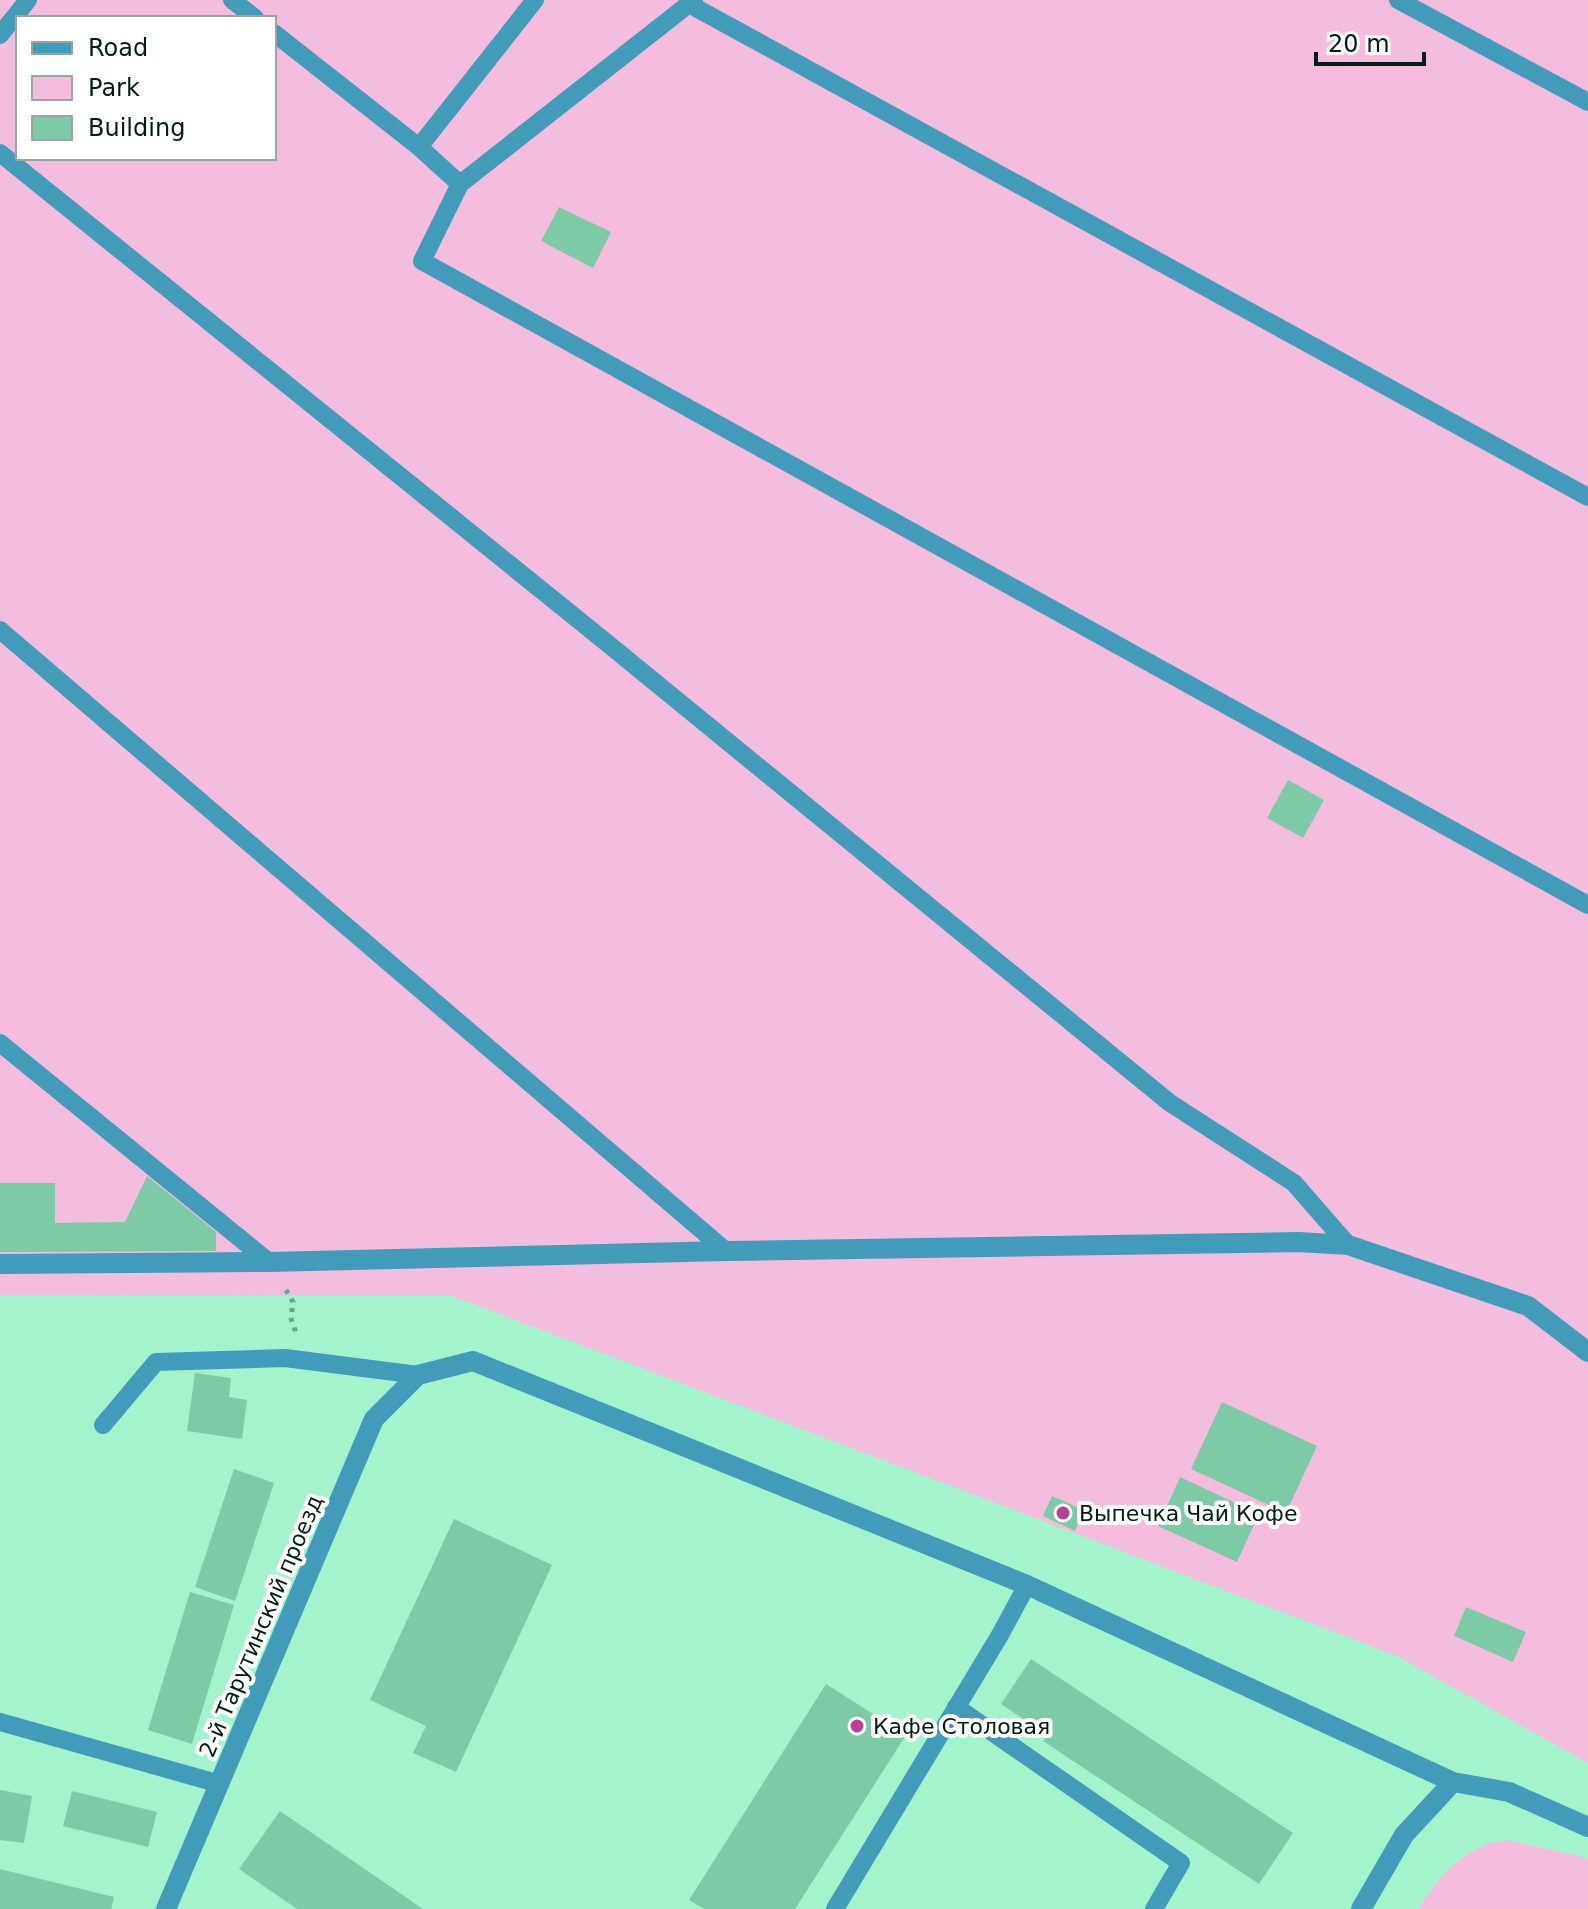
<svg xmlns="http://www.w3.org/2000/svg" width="1588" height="1909" font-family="'DejaVu Sans',sans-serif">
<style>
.green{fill:#f4bdde;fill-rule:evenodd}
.building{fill:#7ccba6}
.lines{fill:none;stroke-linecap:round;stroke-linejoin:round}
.path{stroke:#69a78a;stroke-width:5;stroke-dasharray:4 6;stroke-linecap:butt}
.service{stroke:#429cb9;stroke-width:18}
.minor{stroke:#429cb9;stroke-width:20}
.poi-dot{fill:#ba4093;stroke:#fff;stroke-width:3}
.labels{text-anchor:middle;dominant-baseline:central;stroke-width:8;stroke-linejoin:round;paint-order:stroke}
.poi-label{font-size:22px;fill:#001e11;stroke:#fff;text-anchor:start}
.street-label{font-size:22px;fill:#001e11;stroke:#fff}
</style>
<rect width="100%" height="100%" fill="#a3f3cd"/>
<path class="green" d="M0,0H1588V1763L1397,1656L452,1296L0,1295ZM18,18H274V158H18Z
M1508,1840L1582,1857L1588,1860V1909H1419C1433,1884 1456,1857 1483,1846C1490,1842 1500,1842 1508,1840Z"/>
<path class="building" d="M559,207L611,232L593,268L541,241Z
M1288,780L1324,800L1303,838L1267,818Z
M147,1176L216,1232V1251L0,1252V1183H55V1223L125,1222Z
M195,1373L231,1378L229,1397L247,1400L242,1439L187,1431Z
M1222,1402L1317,1446L1286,1513L1191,1469Z
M234,1469L274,1483L235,1601L195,1587Z
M1180,1477L1259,1514L1237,1562L1158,1526Z
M1052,1496L1084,1510L1075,1531L1043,1516Z
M454,1519L552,1565L456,1772L413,1753L426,1726L370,1700Z
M190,1592L234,1605L192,1744L148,1730Z
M1466,1607L1526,1632L1513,1662L1454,1636Z
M1031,1659L1293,1833L1259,1884L1043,1741L1047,1735L1001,1704Z
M826,1684L906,1735L795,1909H704L689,1900Z
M0,1790L32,1796L24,1843L0,1840Z
M72,1791L157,1812L148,1847L63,1826Z
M280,1811L423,1909H297L239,1869Z
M0,1869L114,1897L111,1909H0Z"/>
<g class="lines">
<path class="path" d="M286,1290L293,1302L291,1318L296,1333"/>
<path class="service" d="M232,0L255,18
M1398,0L1588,102
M689,4L1588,497
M274,33L419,147L460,184L422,261L1588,905
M0,35L28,0
M419,147L535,0
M0,153L607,643L1170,1103L1294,1183L1348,1245
M460,184L694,0
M0,630L726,1251
M0,1043L269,1262
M103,1425L156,1362L285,1358L418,1375
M956,1707L1181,1863L1154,1909
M0,1722L220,1784
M835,1909L1000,1635L1027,1585"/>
<path class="minor" d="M0,1264L269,1262L726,1251L1299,1242L1348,1245L1528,1306L1588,1352
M166,1909L374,1419L418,1375L473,1361L1027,1585L1453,1782L1509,1792L1588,1827
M1361,1909L1404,1835L1453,1782"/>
</g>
<g class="poi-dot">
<circle cx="1063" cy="1513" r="8"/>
<circle cx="857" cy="1726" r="8"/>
</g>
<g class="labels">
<g class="poi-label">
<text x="1079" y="1513">Выпечка Чай Кофе</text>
<text x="873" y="1726">Кафе Столовая</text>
</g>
<g class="street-label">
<text transform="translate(261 1626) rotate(-67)">2-й Тарутинский проезд</text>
</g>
</g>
<rect x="16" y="16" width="260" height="144" fill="#ffffff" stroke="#99a5a0" stroke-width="2"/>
<rect x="32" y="42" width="40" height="12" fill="#429cb9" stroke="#99a5a0" stroke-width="2"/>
<text x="88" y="56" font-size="24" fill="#001e11">Road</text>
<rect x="32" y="76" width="40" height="24" fill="#f4bdde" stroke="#99a5a0" stroke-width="2"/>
<text x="88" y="96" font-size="24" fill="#001e11">Park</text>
<rect x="32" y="116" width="40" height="24" fill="#7ccba6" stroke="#99a5a0" stroke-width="2"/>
<text x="88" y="136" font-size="24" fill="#001e11">Building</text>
<path d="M1316 52v12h108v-12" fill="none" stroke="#001e11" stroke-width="4"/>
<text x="1328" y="52" font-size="24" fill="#001e11" stroke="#ffffff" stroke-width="6" paint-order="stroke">20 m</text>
</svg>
